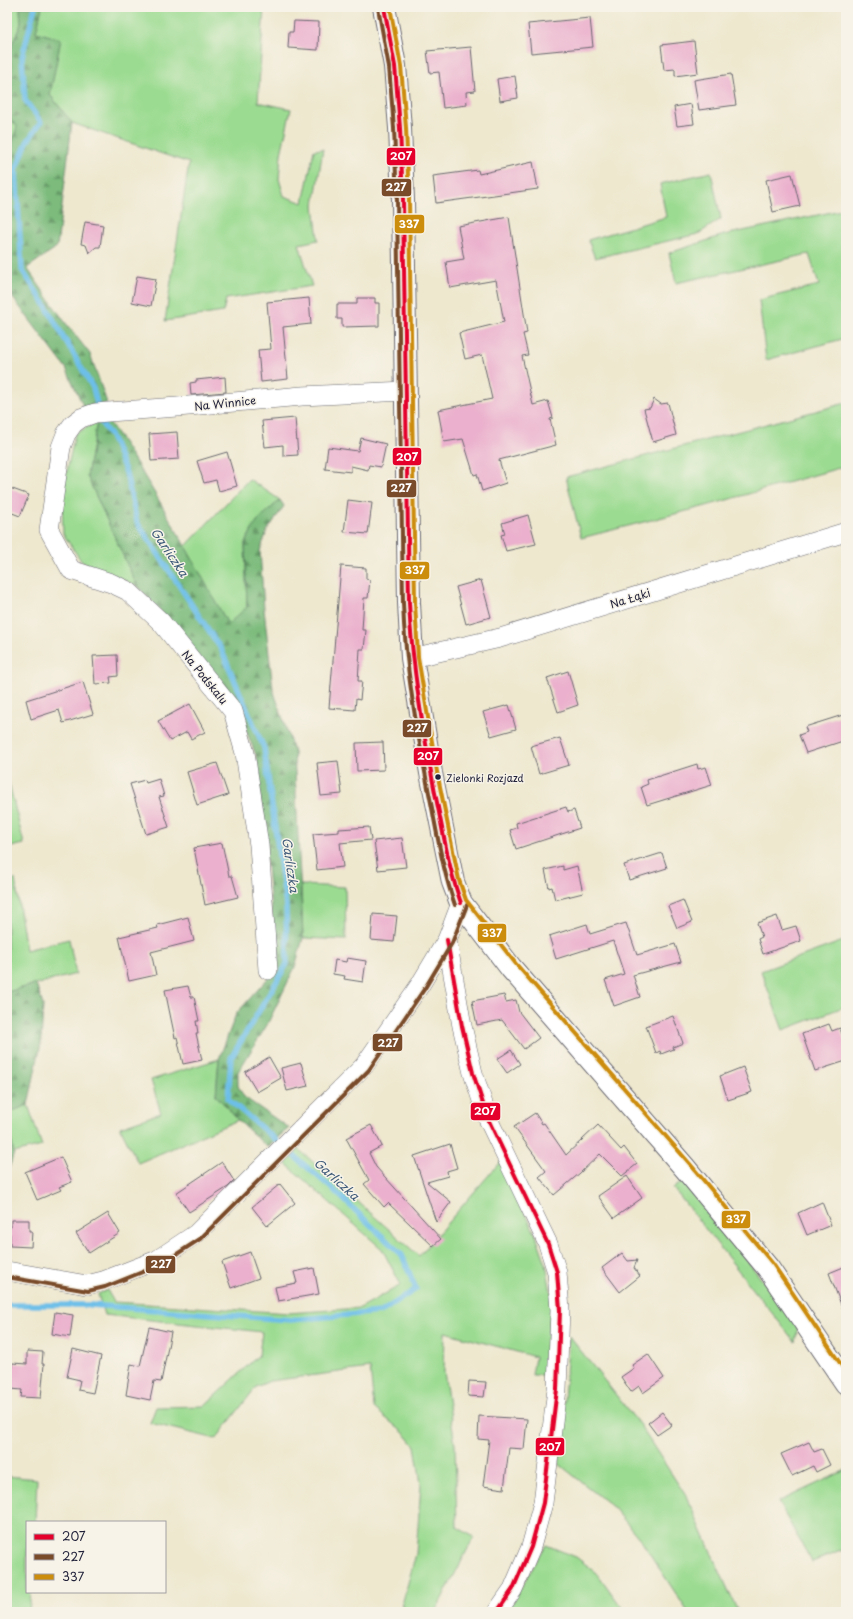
<svg xmlns="http://www.w3.org/2000/svg" width="853" height="1619" font-family="'Playpen Sans',sans-serif">
<style>
.green{fill:#9bdb91;stroke:#5e7e66}
.forest{fill:url(#forest-firs);stroke:#4f6e5b}
.lines{fill:none;stroke-linecap:round;stroke-linejoin:round}
.stream{stroke:#6dbfe9;stroke-width:5.5}
.building{fill:#ebb0cd}
.minor-casing{stroke:#69676f;stroke-width:20}
.major-casing{stroke:#69676f;stroke-width:24}
.minor{stroke:#fff;stroke-width:19}
.major{stroke:#fff;stroke-width:22}
.bus-1-casing{stroke:#f7f3e8;stroke-width:7}
.bus-2-casing{stroke:#f7f3e8;stroke-width:7}
.bus-3-casing{stroke:#f7f3e8;stroke-width:7}
.bus-1{stroke:#e4002b;stroke-width:4}
.bus-2{stroke:#7a4b2a;stroke-width:4}
.bus-3{stroke:#cc8c0c;stroke-width:4}
.bus-dot{fill:#22223b;stroke:#f7f3e8;stroke-width:1.5}
.labels{text-anchor:middle;dominant-baseline:central;stroke-width:3;stroke-linejoin:round;paint-order:stroke}
.bus-label{font-size:10px;fill:#22223b;stroke:#f7f3e8;text-anchor:start}
.street-label{font-size:11px;fill:#22223b;stroke:#f7f3e8}
.water-label{font-size:12px;font-style:italic;fill:#3c5978;stroke:#f7f3e8}
.line-badge{stroke:#f7f3e8;stroke-width:1.5}
.badge-label{font-size:11px;text-anchor:middle;font-weight:bold;fill:#fff}
</style>
<defs>
<pattern id="forest-firs" width="22" height="20" patternUnits="userSpaceOnUse"><rect width="22" height="20" fill="#7cbb7b"/><path d="M5 1l3.5 6h-7zM16 11l3.5 6h-7z" fill="#659866"/></pattern>
</defs>
<rect width="100%" height="100%" fill="#f7f3e8"/>
<filter id="ink" filterUnits="userSpaceOnUse"><feTurbulence type="fractalNoise" baseFrequency=".025" numOctaves="2"/><feDisplacementMap in="SourceGraphic" scale="8" xChannelSelector="R" yChannelSelector="G"/><feConvolveMatrix kernelMatrix="1 2 1 2 8 2 1 2 1" color-interpolation-filters="sRGB"/></filter>
<filter id="wash" filterUnits="userSpaceOnUse"><feTurbulence type="fractalNoise" baseFrequency=".012" numOctaves="4" result="noise"/><feDisplacementMap in="SourceGraphic" scale="16" xChannelSelector="R" yChannelSelector="G"/><feGaussianBlur stdDeviation="0.9" result="paint"/><feColorMatrix in="noise" values="0 0 0 0 0 0 0 0 0 0 0 0 0 0 0 0 0 1.4 0 .05"/><feComposite in="paint" operator="in"/></filter>
<g filter="url(#wash)">
<rect width="100%" height="100%" fill="#eee8cf"/>
<path class="green" d="M7,7H20L21,24L7,56Z
M42,7H264L258,102L291,109L281,154L279,179L284,196L303,203L314,150L323,149L314,205L318,240L299,244L312,286L226,299L223,312L165,321L189,163L72,123L50,95L60,39L36,32Z
M7,116L18,126L7,165Z
M711,172L721,219L698,234L595,258L588,240L666,217L660,184Z
M846,209V338L766,360L759,300L819,285L809,254L676,283L669,253L724,235Z
M846,403V466L706,506L581,538L566,477Z
M97,422L87,476L137,586L82,562L63,534L62,494L75,434Z
M249,479L280,500L257,521L245,543L247,608L228,625L185,547Z
M7,775L24,844L7,848Z
M15,879L26,950L69,939L76,974L7,992V881Z
M301,885L345,887L346,940L303,938Z
M846,940V1006L783,1030L761,971Z
M219,1059L216,1095L238,1120L138,1163L120,1127L161,1113L151,1080Z
M28,1105L42,1146L14,1153L7,1122V1113Z
M295,1146L419,1256L500,1162L536,1235L546,1264L552,1298L543,1375H532L535,1357L445,1332L444,1372L455,1445L457,1527L474,1537L435,1612H400L416,1554L421,1484L415,1446L405,1434L374,1408L370,1368L270,1381L256,1387L216,1439L150,1423L156,1407L204,1406L259,1355L262,1332L104,1315L98,1294L107,1290L114,1302L289,1313L360,1308L401,1285L382,1249L285,1163Z
M685,1181L798,1326L795,1342L673,1188Z
M569,1336L639,1424L686,1496L738,1612H688L640,1539L614,1508L559,1464Z
M846,1470V1549L812,1562L778,1502Z
M7,1476L37,1479L35,1522H27V1592H31L29,1612H7Z
M546,1545L576,1557L597,1573L625,1612H507Z"/>
<path class="forest" d="M20,7H42L36,32L61,39L50,95L72,123L57,247L27,268L65,322L90,354L107,403L84,408L66,368L13,298L7,276V165L17,126L7,116V56L21,24Z
M108,420C153,485 190,555 228,624L247,607L245,543L257,521L280,500L284,506L267,531L260,551L264,609L273,689L294,752L303,938L295,967L267,1025L238,1072V1086L244,1097L289,1128L267,1147L238,1120L216,1095L219,1059L236,1014L277,968L256,755L237,708L167,618L137,586L87,476L97,422Z
M36,984L43,1005L41,1043L28,1105L7,1113V992Z
M7,1122L14,1153L8,1171H7Z"/>
<g class="lines">
<path class="stream" d="M7,1305H90L291,1320L381,1312L416,1289L402,1255L337,1193L228,1099L231,1058L287,964L286,906L264,748L221,649L137,522L126,473L112,438L102,424L93,388L44,303L22,270L16,170L27,142L41,122L25,100L22,57L35,7"/>
</g>
<g id="blocks">
<path class="building" d="M590,18L593,47L531,53L528,24Z
M294,21L319,22L318,50L288,48L289,32H293Z
M694,41L698,73L675,76V69L664,70L661,45Z
M471,47L475,91L466,92L467,105L443,108L439,72L430,73L427,51Z
M731,74L736,105L699,110L694,80Z
M515,76L518,98L500,101L497,79Z
M691,104L694,124L677,126L674,107Z
M533,162L538,189L436,203L433,176L478,170L479,174Z
M792,174L800,206L773,212L766,180Z
M509,217L527,333L523,334L528,355L522,356L533,405L548,401L553,418L550,419L556,445L499,460L506,483L482,491L477,474L474,475L463,439L444,442L438,410L492,399L482,355L465,359L459,333L504,322L496,280L450,288L446,262L464,259L458,226Z
M85,222L103,225L100,247H96L89,253L86,245L81,244Z
M137,276L156,279L151,306L132,302Z
M309,298L311,324L283,327L288,379L261,382L258,350L271,349L267,302Z
M357,298H375V303H379V326L342,327V319H337V304H357Z
M225,377L226,392L191,395L190,383L196,382V380Z
M654,399L661,404L668,403L676,435L653,442L644,409L650,408Z
M295,418L298,455L283,456V445L265,447L262,421Z
M177,432L179,459L151,461L149,434Z
M361,438L386,444L381,467L369,465L368,470L351,466V472L325,469L328,447L358,451Z
M227,452L237,486L219,491L216,480L204,483L197,461Z
M7,487L29,495L20,516L7,511Z
M348,500L372,503L368,534L344,532Z
M528,515L536,544L506,551L501,535L505,534L502,523Z
M341,566L366,568V579L370,580L368,598H364L362,630H366L364,649H360L359,666L358,681H362L360,700L356,699L355,710L329,708Z
M481,580L491,617L466,624L456,587Z
M117,655L118,676L110,677L111,683L95,684L93,656Z
M568,671L578,705L558,712L547,678Z
M83,682L93,714L63,723L59,710L31,719L26,700Z
M190,704L205,732L191,739L187,732L170,741L158,721Z
M509,705L516,729L491,736L483,712Z
M846,714V740L806,753L799,735L807,732L805,727Z
M560,738L569,765L539,774L531,746Z
M383,742L384,770L357,771L356,743Z
M338,761L342,794L321,796L317,763Z
M217,763L228,795L197,805L187,772Z
M697,764L698,769L706,767L712,785L647,805L641,787L648,784L647,780Z
M159,779L164,796L159,797L169,827L146,834L130,784L145,780L146,783Z
M566,807L568,812L574,810L580,828L516,849L510,830L517,828L516,823Z
M369,827L371,840L340,843L343,867L317,870L313,834L339,832V829Z
M402,838L406,867L378,870L374,841Z
M222,843L229,876H232L238,897L205,905L194,848Z
M662,853L667,868L629,880L624,865Z
M563,866V870L577,866L583,893L555,900L552,887L549,888L545,870Z
M683,900L692,922L677,928L668,906Z
M373,914L397,916L394,942L371,940Z
M777,916L782,930L796,926L801,941L763,954L758,939L762,937L757,923Z
M188,917L194,941L151,952L156,975L129,981L119,937L158,928L157,925Z
M626,923L637,955L675,944L681,962L633,975L640,997L614,1006L605,980L624,974L613,941L556,959L549,936L587,924L590,934Z
M347,958L366,961L363,982L344,979L345,976L333,974L335,960L346,962Z
M188,986L191,997H194L199,1021H196L198,1033H196L202,1060L183,1064L177,1037L175,1038L165,990Z
M504,995L506,1002L516,1000L519,1012L539,1038L524,1049L502,1020L477,1025L472,1001Z
M673,1016L683,1043L673,1047L674,1049L661,1054L660,1051L656,1053L646,1026Z
M829,1024L832,1031L840,1028L846,1045V1061L815,1071L802,1034Z
M511,1050L520,1064L507,1073L497,1059Z
M269,1057L281,1078L257,1092L245,1072Z
M301,1063L308,1086L287,1091L281,1068Z
M743,1067L752,1092L728,1100L720,1076Z
M535,1113L542,1124L544,1123L566,1155L598,1125L621,1150L624,1147L637,1164L622,1176L600,1154L580,1173L554,1195L539,1177L546,1171L514,1127Z
M371,1125L382,1146L369,1153L376,1167L441,1239L433,1246L388,1203L384,1207L364,1184L369,1180L346,1138Z
M450,1144L457,1168L447,1171L448,1176L427,1182L451,1202L436,1222L414,1156Z
M61,1157L72,1182L59,1187L61,1190L37,1200L25,1172Z
M222,1162L234,1181L228,1187L189,1212L176,1193Z
M627,1176L642,1198L614,1218L598,1196Z
M280,1184L295,1203L267,1226L252,1207Z
M822,1202L831,1225L807,1235L798,1213Z
M108,1213L120,1233L89,1253L76,1233Z
M11,1220H29V1231H32L31,1247L10,1246V1234L7,1232V1229L11,1227Z
M250,1252L259,1278L231,1288L222,1262Z
M622,1253L628,1261L637,1260L634,1268L640,1276L620,1292L602,1268Z
M846,1266V1314L845,1315L829,1273Z
M314,1268L319,1294L278,1301L275,1287L297,1283L294,1272Z
M55,1312L73,1315L70,1337L52,1334Z
M149,1327L171,1332L161,1382L154,1381L150,1400L126,1395L131,1364L140,1366Z
M73,1349L101,1356L93,1393L78,1390L80,1380L67,1377Z
M27,1351L43,1352L42,1364H44L41,1398L21,1397L22,1390L11,1389L12,1363L27,1364Z
M648,1354L664,1378L643,1393L639,1386L631,1392L621,1377L634,1368L632,1365Z
M469,1381L486,1382L484,1397L468,1396Z
M662,1412L672,1425L657,1435L648,1423Z
M479,1416L527,1419L524,1449L509,1448L504,1489L483,1486L489,1440L478,1439Z
M809,1442L814,1452L822,1449L830,1465L816,1472L813,1466L792,1476L781,1454Z"/>
</g>
</g>
<g filter="url(#ink)">
<use href="#blocks" fill-opacity="0" stroke="#69676f" stroke-width="1"/>
<g class="lines">
<g class="minor-casing">
<path id="minor" d="M412,658L500,638L846,532
M447,940L462,1026L473,1073L488,1119L548,1244L557,1272L560,1310L557,1389L543,1503L531,1547L513,1589L497,1612
M268,970L259,845L245,753L233,711L161,622L128,591L111,583L71,570L49,530L61,447L66,434L73,424L81,418L95,413L177,407L302,396L405,391
M7,1271L87,1285L103,1281L157,1260L196,1234L364,1066L420,985L447,940L461,903"/>
</g>
<g class="major-casing">
<path id="major" d="M384,7L395,66L400,128L403,200L409,603L412,658L431,773L453,882L461,903L511,968L685,1168L768,1268L846,1383"/>
</g>
<use href="#minor" class="minor"/>
<use href="#major" class="major"/>
<g class="bus-1-casing">
<path id="bus-1" d="M384,7L395,66L400,128L403,200L409,603C412,667 423,730 435,793C443,830 448,867 461,903
M447,940L462,1026L473,1073L488,1119L548,1244L557,1272L560,1310L557,1389L543,1503L531,1547L513,1589L497,1612"/>
</g>
<g class="bus-2-casing">
<path id="bus-2" d="M378,8L389,67L394,128L397,200L403,603C405,667 417,730 429,793C437,831 442,869 455,905
M7,1277L88,1291L105,1287L160,1265L200,1239L369,1070L425,988L452,943L467,905"/>
</g>
<g class="bus-3-casing">
<path id="bus-3" d="M390,7L401,66L406,128L409,200L415,603L418,657L437,772L459,880L466,900L516,964L690,1164L773,1264L846,1372"/>
</g>
<use href="#bus-1" class="bus-1"/>
<use href="#bus-2" class="bus-2"/>
<use href="#bus-3" class="bus-3"/>
</g>
</g>
<circle class="bus-dot" cx="438" cy="777" r="3.5"/>
<g class="labels">
<g class="bus-label">
<text x="446" y="777">Zielonki Rozjazd</text>
</g>
<g class="street-label">
<text transform="translate(225 403) rotate(-6)">Na Winnice</text>
<text transform="translate(630 598) rotate(-17)">Na Łąki</text>
<text transform="translate(205 677) rotate(51)">Na Podskalu</text>
</g>
<g class="water-label">
<text transform="translate(170 552) rotate(56)">Garliczka</text>
<text transform="translate(291 865) rotate(82)">Garliczka</text>
<text transform="translate(337 1179) rotate(42)">Garliczka</text>
</g>
</g>
<g class="line-badge">
<rect x="386" y="147" width="30" height="19" rx="4" fill="#e4002b"/>
<rect x="381" y="178" width="31" height="19" rx="4" fill="#7a4b2a"/>
<rect x="394" y="214" width="31" height="20" rx="4" fill="#cc8c0c"/>
<rect x="392" y="447" width="30" height="19" rx="4" fill="#e4002b"/>
<rect x="386" y="479" width="31" height="19" rx="4" fill="#7a4b2a"/>
<rect x="399" y="561" width="31" height="19" rx="4" fill="#cc8c0c"/>
<rect x="402" y="719" width="30" height="19" rx="4" fill="#7a4b2a"/>
<rect x="413" y="747" width="30" height="19" rx="4" fill="#e4002b"/>
<rect x="477" y="923" width="30" height="20" rx="4" fill="#cc8c0c"/>
<rect x="372" y="1033" width="31" height="19" rx="4" fill="#7a4b2a"/>
<rect x="470" y="1102" width="31" height="19" rx="4" fill="#e4002b"/>
<rect x="721" y="1210" width="30" height="19" rx="4" fill="#cc8c0c"/>
<rect x="145" y="1255" width="31" height="19" rx="4" fill="#7a4b2a"/>
<rect x="535" y="1437" width="30" height="19" rx="4" fill="#e4002b"/>
</g>
<g class="badge-label">
<text x="401" y="160">207</text>
<text x="396" y="191">227</text>
<text x="409" y="228">337</text>
<text x="407" y="461">207</text>
<text x="401" y="492">227</text>
<text x="415" y="574">337</text>
<text x="417" y="732">227</text>
<text x="428" y="760">207</text>
<text x="492" y="937">337</text>
<text x="388" y="1047">227</text>
<text x="485" y="1115">207</text>
<text x="736" y="1223">337</text>
<text x="161" y="1268">227</text>
<text x="550" y="1451">207</text>
</g>
<rect width="853" height="1619" fill="none" stroke="#f7f3e8" stroke-width="24"/>
<rect x="26" y="1521" width="140" height="72" fill="#f7f3e8" stroke="#a29fa3"/>
<rect x="34" y="1534" width="20" height="6" fill="#e4002b" stroke="#a29fa3"/>
<text x="62" y="1541" font-size="12" fill="#22223b">207</text>
<rect x="34" y="1554" width="20" height="6" fill="#7a4b2a" stroke="#a29fa3"/>
<text x="62" y="1561" font-size="12" fill="#22223b">227</text>
<rect x="34" y="1574" width="20" height="6" fill="#cc8c0c" stroke="#a29fa3"/>
<text x="62" y="1581" font-size="12" fill="#22223b">337</text>
</svg>
